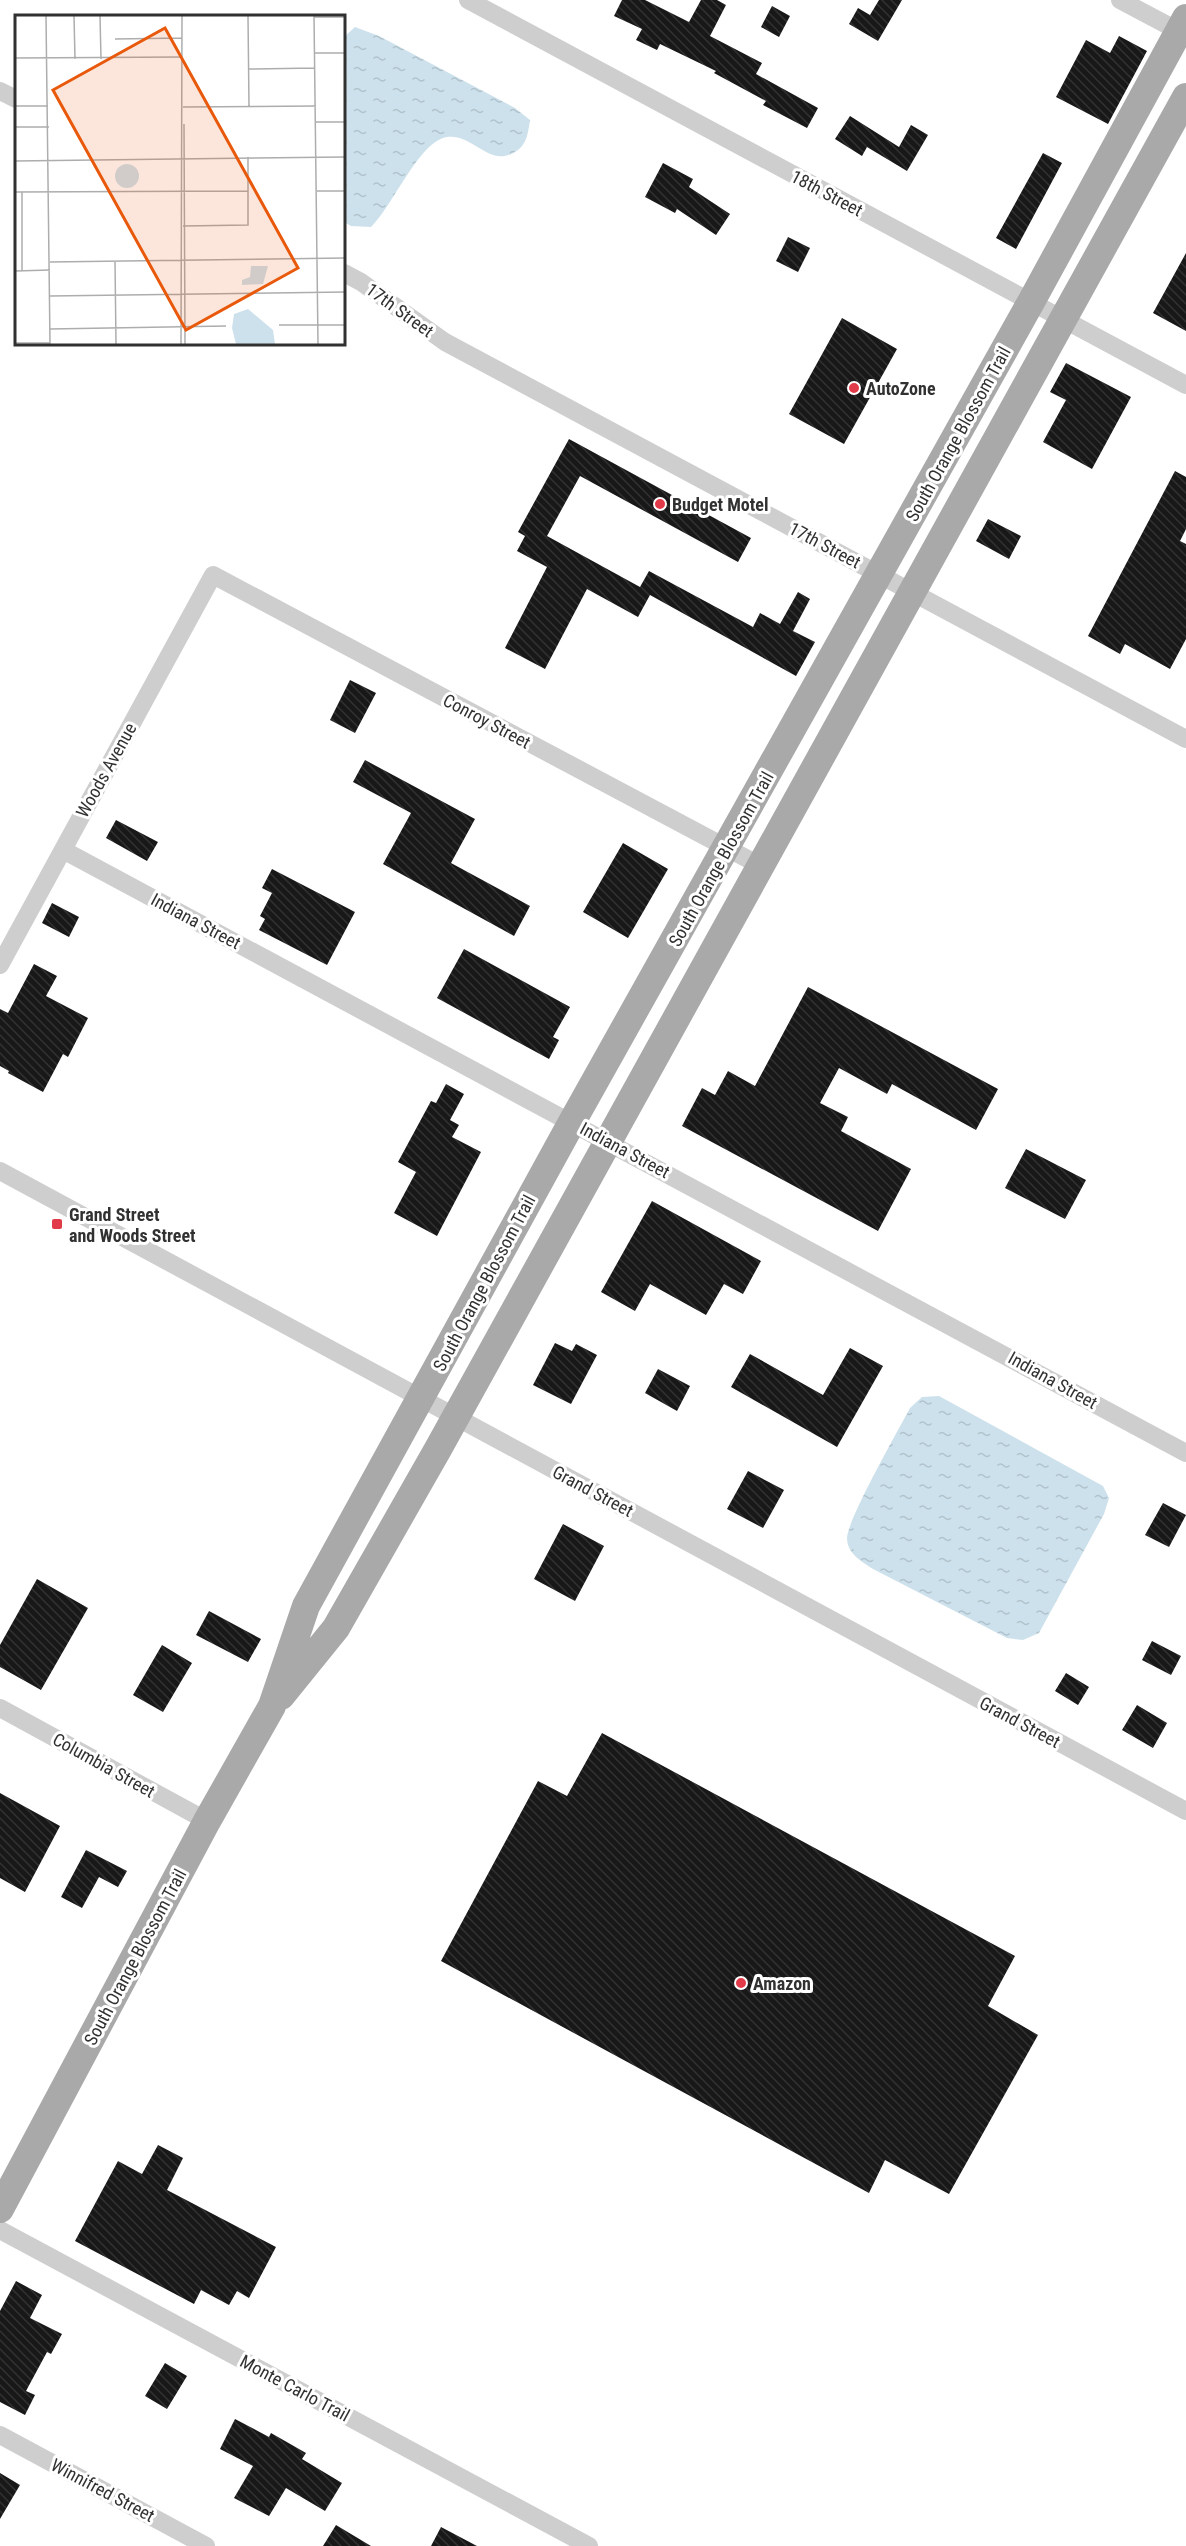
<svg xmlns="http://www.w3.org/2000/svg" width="1186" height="2546" font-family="'Roboto Condensed',sans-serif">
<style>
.water{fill:url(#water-ripples)}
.building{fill:url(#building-back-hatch)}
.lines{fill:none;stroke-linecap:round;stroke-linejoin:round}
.minor{stroke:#cecece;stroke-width:18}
.primary{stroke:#a9a9a9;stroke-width:28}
.poi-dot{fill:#e13a48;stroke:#fff;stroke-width:2}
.labels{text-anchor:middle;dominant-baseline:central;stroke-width:6;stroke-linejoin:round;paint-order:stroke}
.street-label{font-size:18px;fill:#313131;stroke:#fff}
.poi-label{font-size:18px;font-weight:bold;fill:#313131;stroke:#fff;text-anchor:start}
.inset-road{fill:none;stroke:#adadad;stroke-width:1.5}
.view{fill:#e8590c;fill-opacity:0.15;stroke:#e8590c;stroke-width:3}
.inset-edge{fill:none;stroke:#313131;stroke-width:3}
</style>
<defs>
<pattern id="water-ripples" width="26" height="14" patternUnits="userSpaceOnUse" patternTransform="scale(1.5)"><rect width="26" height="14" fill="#cde1ec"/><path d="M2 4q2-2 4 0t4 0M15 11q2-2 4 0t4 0" fill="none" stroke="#b0c2cb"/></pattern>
<pattern id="building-back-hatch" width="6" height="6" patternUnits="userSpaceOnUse" patternTransform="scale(1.5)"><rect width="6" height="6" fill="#181818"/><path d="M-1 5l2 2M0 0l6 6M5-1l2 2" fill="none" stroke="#313131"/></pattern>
</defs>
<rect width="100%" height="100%" fill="#fff"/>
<path class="water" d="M355,27L379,36L515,108L530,120C528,133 527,145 515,152C489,168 474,134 447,137C419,141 393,206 371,227L351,226L344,222V37Z
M939,1396L1103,1486L1109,1498L1104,1514L1039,1633L1023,1640L1007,1638L873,1569C861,1561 848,1554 847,1539C846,1522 899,1429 910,1408L922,1397Z"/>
<path class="building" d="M622,0H645L689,22L701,0H717L726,5L710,36L762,63L756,74L818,108L807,128L763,105L766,101L714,73L716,71L660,44L657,50L636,40L642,29L614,16Z
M879,0H902L878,41L849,24L858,8L870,15Z
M772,6L790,16L779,37L761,27Z
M1119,36L1147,51L1108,124L1056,97L1086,40L1110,53Z
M850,116L899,147L911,125L928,135L907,171L867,147L862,156L835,139Z
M1043,153L1062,163L1016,249L996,238Z
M663,163L693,179L689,187L730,214L716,235L677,209L675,213L645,197Z
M788,237L810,248L798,272L776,261Z
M1186,253V331L1153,313Z
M842,318L897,349L844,444L789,414Z
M1066,363L1131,397L1092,469L1043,442L1066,400L1050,392Z
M569,439L751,538L738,562L580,476L547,536L640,587L649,571L753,627L760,613L780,624L798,592L810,599L793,631L815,642L796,676L650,595L638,617L587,589L545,669L505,648L547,567L517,551L525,536L518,532Z
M1175,471L1186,477V529L1180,541L1186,544V639L1170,669L1125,644L1120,654L1088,636Z
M988,519L1021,536L1009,559L976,541Z
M350,680L376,693L355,733L330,720Z
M365,760L475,819L451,863L530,906L514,936L383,864L411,813L353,782Z
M116,820L158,842L147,861L106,838Z
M623,843L668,869L628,938L583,912Z
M272,869L355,912L327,965L259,930L265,919L260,916L272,893L262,888Z
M52,903L79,917L69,937L42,923Z
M464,949L570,1007L553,1037L559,1040L549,1059L437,998Z
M34,964L57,976L46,996L88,1018L68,1057L63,1054L43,1092L8,1073L9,1071L0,1066V1009L8,1013Z
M808,987L998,1089L976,1130L892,1084L887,1094L839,1068L820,1103L848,1117L841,1131L911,1169L878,1231L682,1126L702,1088L715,1095L728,1071L755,1086Z
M446,1084L464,1094L450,1120L459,1125L452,1137L481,1152L437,1236L394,1213L416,1172L398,1162L431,1101L436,1103Z
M1026,1149L1086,1180L1065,1219L1005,1188Z
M652,1201L761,1261L743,1294L724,1284L706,1315L650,1284L635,1311L601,1292Z
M555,1343L572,1351L576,1344L597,1355L571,1404L533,1385Z
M850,1348L883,1366L837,1447L731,1387L750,1354L823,1395Z
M658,1369L690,1386L677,1411L645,1393Z
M748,1471L784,1490L763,1528L727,1509Z
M1163,1503L1186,1515L1169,1547L1145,1535Z
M563,1524L604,1546L575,1601L534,1579Z
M37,1579L88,1608L41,1690L0,1667V1645Z
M209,1611L261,1639L248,1662L196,1635Z
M1152,1641L1181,1656L1171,1675L1142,1660Z
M162,1645L192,1663L163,1712L133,1695Z
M1066,1673L1089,1687L1078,1705L1055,1691Z
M1137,1705L1167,1723L1153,1748L1122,1730Z
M602,1733L1015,1956L988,2006L1038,2035L949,2194L885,2160L869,2193L441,1961L538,1781L567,1796Z
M0,1793L60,1826L25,1892L0,1878Z
M86,1850L127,1871L118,1887L99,1877L82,1908L61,1897Z
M158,2145L183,2158L167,2190L276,2247L249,2298L237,2291L229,2305L201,2290L194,2304L75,2241L118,2161L142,2174Z
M16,2281L42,2295L30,2318L62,2334L51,2354L47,2352L26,2391L35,2395L25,2415L0,2402V2311Z
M165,2363L187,2376L167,2409L145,2396Z
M235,2419L269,2437L271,2433L306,2453L302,2459L342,2483L325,2511L286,2488L269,2516L234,2498L253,2466L220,2449Z
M0,2473L20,2485L0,2519Z
M336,2525L371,2546H323Z
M441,2527L477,2546H431Z"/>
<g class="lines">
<path class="minor" d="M468,0L1186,385
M1120,0L1186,35
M0,91L16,99
M344,273L361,282L445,342L1186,739
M63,850L1186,1453
M0,965L213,575L761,866
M0,1171L1186,1811
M0,1708L207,1821
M0,2230L589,2546
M0,2435L206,2546"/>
<path class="primary" d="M281,1696L336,1628L438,1449L1186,97
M0,2209L207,1821L272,1706L306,1606L572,1122L1031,302L1186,18"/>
</g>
<g class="poi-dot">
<circle cx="854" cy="388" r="6"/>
<circle cx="660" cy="504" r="6"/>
<rect x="51" y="1218" width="12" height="12" rx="3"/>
<circle cx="741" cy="1983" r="6"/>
</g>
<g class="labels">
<g class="street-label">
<text transform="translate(827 193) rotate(28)">18th Street</text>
<text transform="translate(400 310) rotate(36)">17th Street</text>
<text transform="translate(958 434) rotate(-61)">South Orange Blossom Trail</text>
<text transform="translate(825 545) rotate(28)">17th Street</text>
<text transform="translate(487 721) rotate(28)">Conroy Street</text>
<text transform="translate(106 770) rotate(-61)">Woods Avenue</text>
<text transform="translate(721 859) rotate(-61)">South Orange Blossom Trail</text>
<text transform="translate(196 921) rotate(28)">Indiana Street</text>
<text transform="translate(625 1150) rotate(28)">Indiana Street</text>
<text transform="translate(484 1283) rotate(-62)">South Orange Blossom Trail</text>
<text transform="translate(1053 1380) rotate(29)">Indiana Street</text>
<text transform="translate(593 1491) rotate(28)">Grand Street</text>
<text transform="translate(1020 1722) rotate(28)">Grand Street</text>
<text transform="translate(104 1765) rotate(29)">Columbia Street</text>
<text transform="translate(135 1957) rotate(-62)">South Orange Blossom Trail</text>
<text transform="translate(295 2388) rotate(28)">Monte Carlo Trail</text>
<text transform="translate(103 2490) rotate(28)">Winnifred Street</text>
</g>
<g class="poi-label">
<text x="866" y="388">AutoZone</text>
<text x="672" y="504">Budget Motel</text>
<text x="69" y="1214">Grand Street<tspan x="69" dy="21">and Woods Street</tspan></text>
<text x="753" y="1983">Amazon</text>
</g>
</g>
<g transform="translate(15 15)">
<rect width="330" height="330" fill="#fff"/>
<path d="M100 161a12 12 0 1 1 24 0a12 12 0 1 1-24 0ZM236,251H253L248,269L227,270V265L235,262ZM233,294L258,315L260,329H221L217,313L219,299Z" fill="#cde1ec"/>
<path class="inset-road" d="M31,1L35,329M59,1L60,44M85,1L86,44M233,1L234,92M299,1L303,329M299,2H330M100,24L167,23M300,38H330M0,43L166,42M233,54L300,53M0,91H33M168,92L301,91M301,107H330M169,109L170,329M0,112H34M0,146L330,142M302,176H330M0,177L233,176M7,177V256M168,211L233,210V142M100,246L101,329M35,247L330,243M0,256L35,255M0,275V313M35,281L330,277M264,310H330M35,314L211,311M0,328H35M166,329L167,1"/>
<path class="view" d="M150,13L283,253L171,315L38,75Z"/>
<rect width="330" height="330" class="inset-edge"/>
</g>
</svg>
